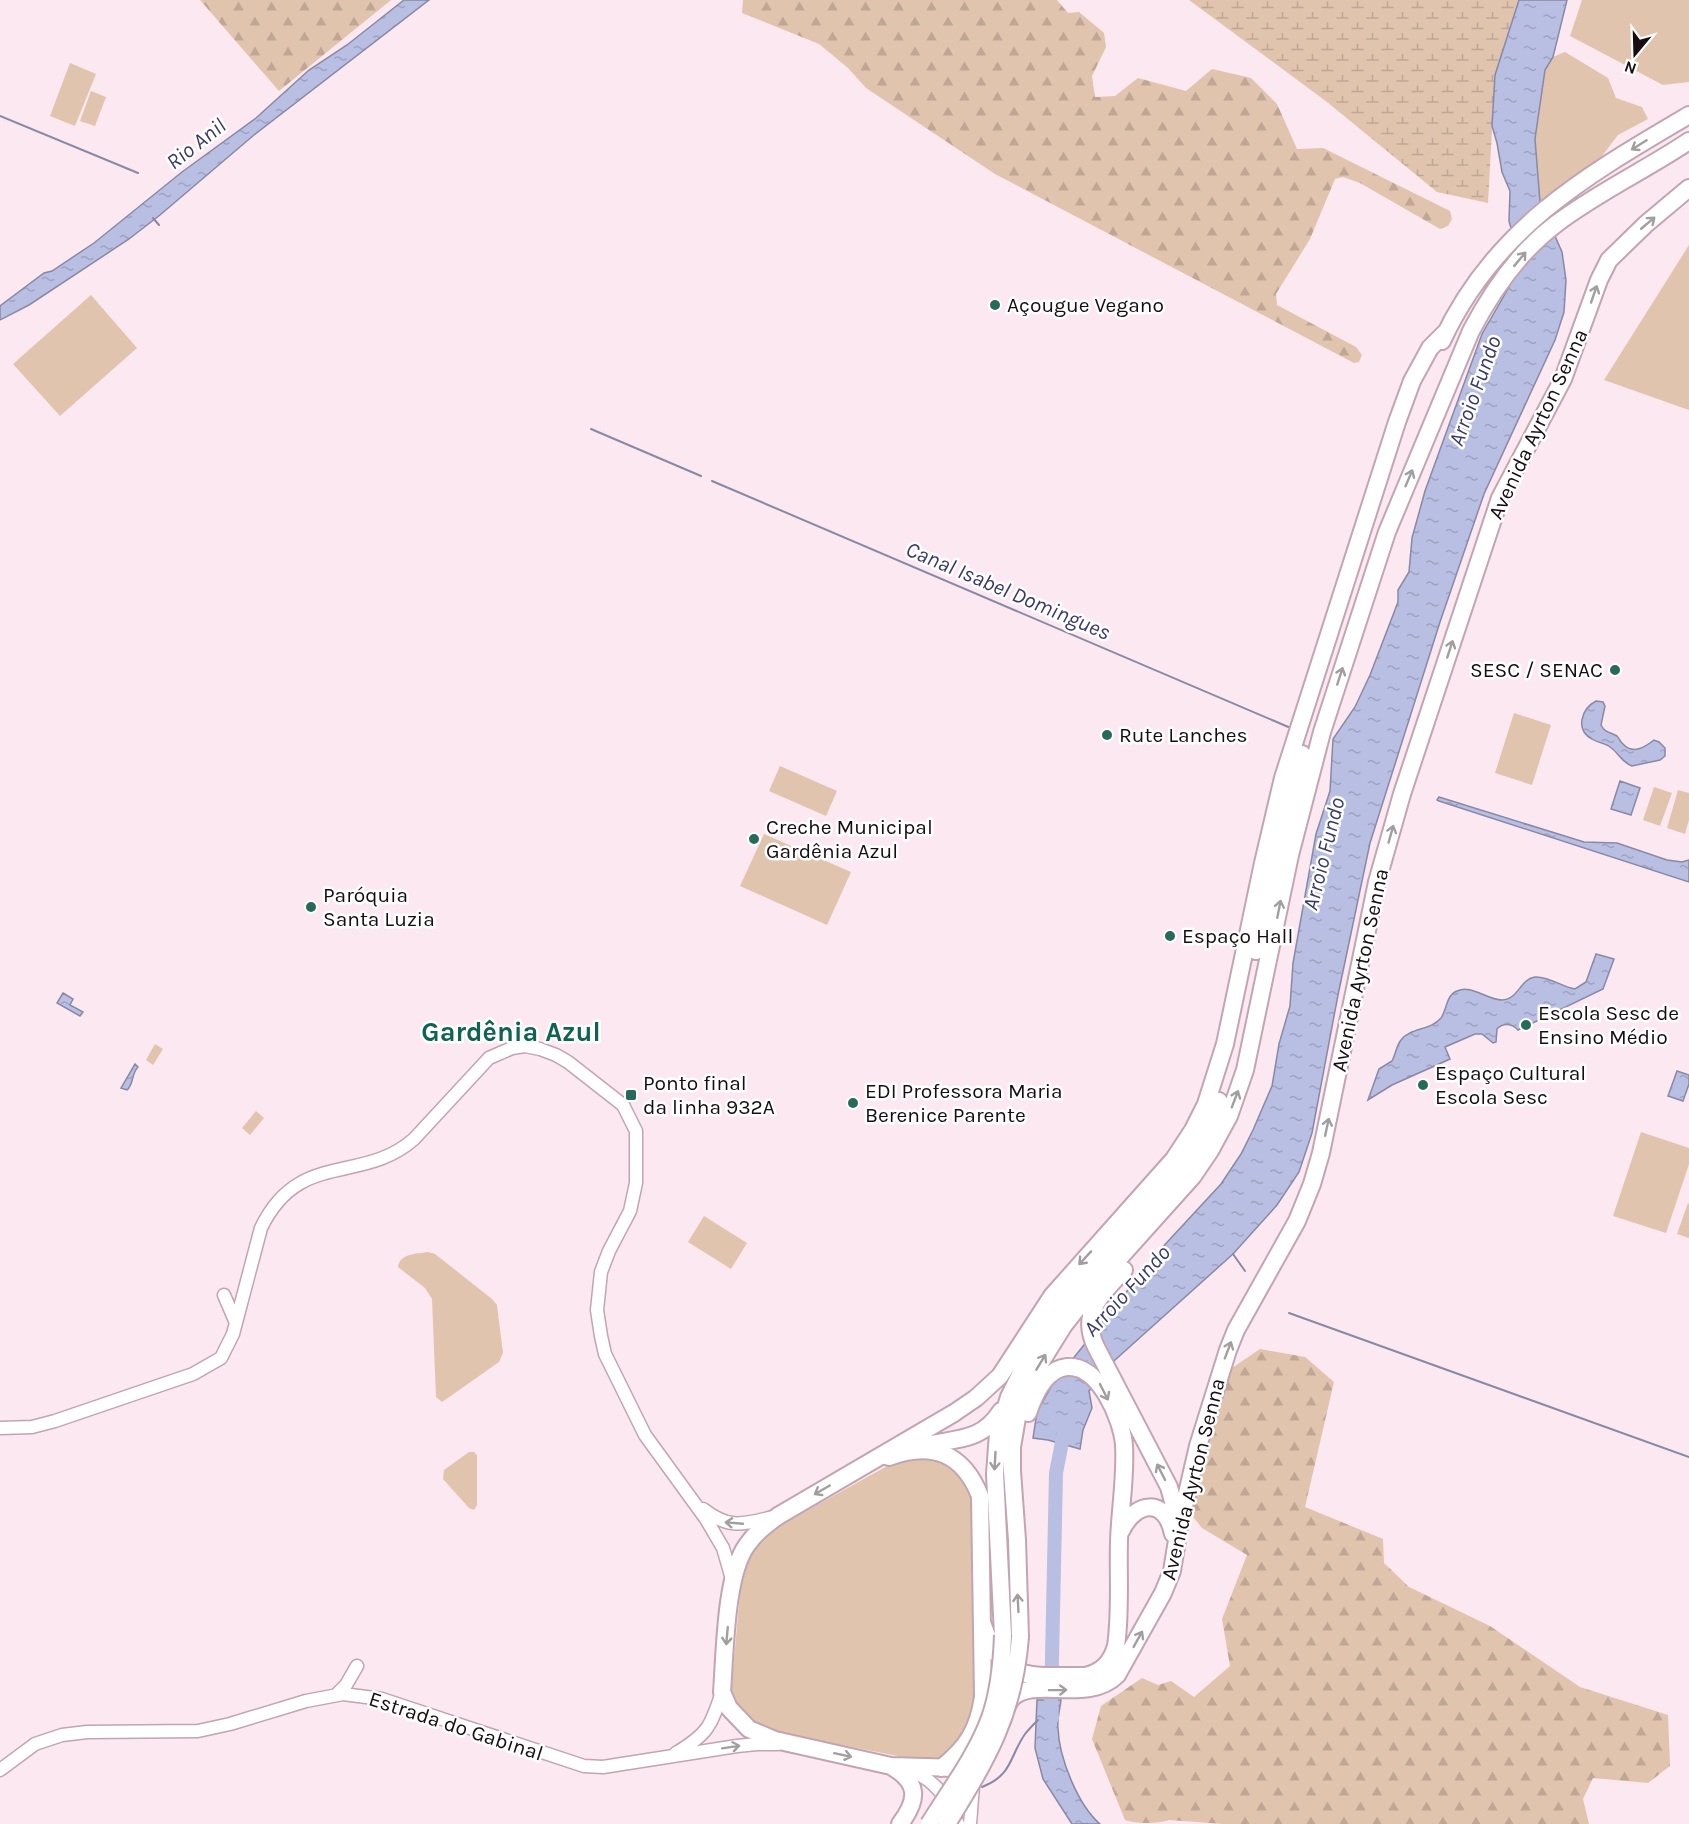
<svg xmlns="http://www.w3.org/2000/svg" width="1689" height="1824" font-family="Karla,sans-serif">
<style>
.green{fill:#e1c4ae}
.forest{fill:url(#forest-firs)}
.wetland{fill:url(#wetland-marsh)}
.water{fill:url(#water-ripples);stroke:#8889a4;stroke-width:1.5}
.lines{fill:none;stroke-linecap:round;stroke-linejoin:round}
.stream{stroke:#8889a4;stroke-width:2}
.river{stroke:#b9bee3;stroke-width:14}
.secondary-casing{stroke:#c3a4b2;stroke-width:15}
.highway-casing{stroke:#c3a4b2;stroke-width:20}
.secondary{stroke:#fff;stroke-width:12}
.highway{stroke:#fff;stroke-width:16}
.highway-bridge-casing{stroke:#c3a4b2;stroke-width:20;stroke-linecap:butt}
.highway-bridge{stroke:#fff;stroke-width:16}
.oneway{stroke:#a29ea0}
.poi-dot{fill:#276a5a;stroke:#fff;stroke-width:2}
.labels{text-anchor:middle;dominant-baseline:central;stroke-width:5;stroke-linejoin:round;paint-order:stroke}
.poi-label{font-size:21px;fill:#160c11;stroke:#fff;text-anchor:start}
.street-label{font-size:21px;fill:#160c11;stroke:#fff}
.water-label{font-size:22px;font-style:italic;fill:#383a6b;stroke:#fff}
.district-label{font-size:27px;font-weight:bold;fill:#0f6353;stroke:#fff}
</style>
<defs>
<pattern id="forest-firs" width="22" height="20" patternUnits="userSpaceOnUse" patternTransform="scale(1.5)"><rect width="22" height="20" fill="#e1c4ae"/><path d="M5 1l3.5 6h-7zM16 11l3.5 6h-7z" fill="#c0a795"/></pattern>
<pattern id="wetland-marsh" width="20" height="14" patternUnits="userSpaceOnUse" patternTransform="scale(1.5)"><rect width="20" height="14" fill="#e1c4ae"/><path d="M1 5h8M5 5V1M11 12h8M15 12V8" fill="none" stroke="#c0a795"/></pattern>
<pattern id="water-ripples" width="26" height="14" patternUnits="userSpaceOnUse" patternTransform="scale(1.5)"><rect width="26" height="14" fill="#b9bee3"/><path d="M2 4q2-2 4 0t4 0M15 11q2-2 4 0t4 0" fill="none" stroke="#9ea2c2"/></pattern>
</defs>
<rect width="100%" height="100%" fill="#fbe8f0"/>
<path class="green" d="M1582,0H1689V82L1663,85L1570,36Z
M1565,52L1608,78L1616,98L1642,107L1648,119L1618,135L1602,156L1540,202L1535,139L1545,70L1553,57Z
M70,63L96,74L75,126L50,116Z
M91,91L106,97L95,126L80,121Z
M1689,245V410L1604,380Z
M91,295L137,348L60,416L13,364Z
M1514,713L1551,725L1532,785L1495,773Z
M780,766L837,791L826,816L769,791Z
M1654,787L1672,793L1660,826L1643,820Z
M1678,790L1689,793V820L1685,834L1667,828Z
M764,834L851,872L827,925L740,886Z
M155,1044L163,1049L153,1065L146,1060Z
M256,1111L264,1118L250,1135L242,1128Z
M1641,1132L1689,1148V1164L1666,1233L1613,1216Z
M1688,1203L1689,1204V1238L1677,1234Z
M704,1216L747,1243L731,1269L688,1242Z
M428,1252L435,1254L492,1299L497,1305L503,1353L499,1362L442,1402L436,1397L432,1299L425,1288L398,1267C400,1253 417,1254 428,1252Z
M469,1452H474L477,1455V1505L474,1510L469,1508L443,1479L444,1470Z
M928,1455L957,1468L973,1499L978,1695L962,1743L940,1760L923,1761L766,1730C749,1722 735,1709 731,1691L742,1572C748,1553 759,1540 775,1528L900,1459Z"/>
<path class="forest" d="M200,0H391L279,91Z
M743,0H1057L1068,13L1079,12L1104,33L1106,47L1092,76L1095,97L1115,96L1138,78L1186,91L1212,69L1251,78L1277,104L1297,149L1323,148L1450,211L1452,219L1448,226L1440,229L1360,183L1343,177L1335,179L1310,239L1276,294L1277,305L1356,347L1362,355L1359,362L1354,363L995,174L866,88L848,68L819,44L742,13Z
M1260,1349L1305,1357L1334,1382L1305,1507L1383,1539L1384,1563L1409,1587L1490,1626L1580,1687L1668,1715L1670,1766L1648,1783L1593,1778L1583,1799L1589,1824H1223L1169,1820C1158,1824 1135,1824 1125,1820L1092,1739L1101,1706L1142,1678L1158,1685L1171,1681L1194,1697L1230,1666L1222,1619L1247,1555L1202,1528L1190,1513L1229,1370Z"/>
<path class="wetland" d="M1189,0H1519L1495,75L1488,203L1437,192L1327,102Z"/>
<path class="water" d="M404,0H429L254,135L160,215L129,239L29,305L0,320V306L44,273L52,271L94,243L182,172L256,118L309,70L347,45Z
M1519,0H1567L1553,57L1545,70L1535,139L1540,202L1562,252L1566,280L1564,312L1555,340L1484,494L1440,622L1370,843L1338,995L1312,1133L1299,1172L1277,1205L1233,1254L1115,1360L1089,1391L1092,1408L1083,1430L1080,1449L1048,1440L1033,1438L1037,1412L1052,1385L1159,1251L1221,1184L1241,1154L1253,1130L1272,1086L1279,1044L1290,1006L1293,963L1316,834L1330,791L1333,739L1355,707L1370,675L1398,602V590L1409,572L1412,538L1425,491L1482,334L1509,287L1516,246L1509,221L1510,191L1502,172L1497,143L1492,126L1495,75Z
M1596,701L1603,702L1605,706L1601,725C1605,733 1610,732 1617,736C1619,738 1621,743 1623,744C1633,755 1645,747 1654,740L1659,742L1665,748V756L1660,760L1632,766C1621,762 1619,753 1610,747C1605,743 1598,743 1592,739C1575,730 1581,709 1596,701Z
M1620,781L1640,788L1631,815L1611,809Z
M1439,797L1584,842L1617,843L1667,860L1682,862L1689,860V882L1439,801L1437,800Z
M1596,954L1614,959L1603,989L1518,1030C1512,1024 1504,1022 1497,1029L1496,1042L1493,1043L1482,1034H1475L1445,1047L1450,1059L1392,1085L1368,1100L1379,1069L1392,1061C1396,1054 1396,1046 1401,1040C1411,1027 1430,1031 1441,1018C1447,1010 1446,995 1457,991C1471,984 1487,1000 1502,1000C1519,999 1520,979 1535,977C1548,976 1562,987 1575,989L1586,982Z
M63,993L73,999L70,1005L83,1012L80,1016L57,1003Z
M135,1064L138,1067C131,1074 134,1084 127,1090L121,1088Z
M1677,1071L1689,1075V1084L1683,1101L1668,1096Z
M1037,1700H1061C1060,1709 1057,1719 1058,1728C1059,1758 1078,1805 1100,1824H1072L1043,1779L1035,1748Z"/>
<g class="lines">
<path class="stream" d="M0,116L138,173
M153,218L159,225
M591,429L701,476
M712,481L1293,729
M1233,1254L1245,1271
M1289,1313L1689,1457
M982,1787C1013,1775 1009,1757 1025,1734C1029,1729 1034,1724 1038,1720"/>
<path class="river" d="M1052,1718L1051,1705L1056,1473L1065,1427"/>
<g class="secondary-casing">
<path id="secondary" d="M224,1295L236,1323
M0,1428L32,1427L55,1421L193,1374L221,1358L233,1334L261,1228C299,1149 362,1185 414,1139L489,1058L512,1048L525,1046L540,1049L556,1055L568,1062L623,1105L636,1131V1183L630,1211L609,1251L601,1272L597,1310L601,1336L605,1354L645,1435L706,1519L723,1548L732,1579
M703,1509C730,1530 743,1524 773,1517
M336,1695L346,1685L357,1666
M676,1753C708,1734 711,1726 722,1692
M0,1770L35,1744L62,1735L87,1732L198,1731L230,1724L306,1701L343,1694L382,1699L584,1766L603,1767L737,1746L757,1744H778
M907,1770C934,1777 948,1799 958,1824
M970,1824L973,1786"/>
</g>
<g class="highway-casing">
<path id="highway" d="M1442,341C1494,228 1587,175 1689,115
M1256,951L1302,754
M1124,1270C1102,1294 1079,1312 1096,1347L1169,1487L1178,1520
M921,1446C954,1438 981,1443 1001,1411
M889,1457C932,1441 963,1453 980,1496L983,1697C978,1730 967,1748 941,1768
M1121,1531C1135,1501 1166,1497 1173,1534
M983,1625C1003,1685 1031,1675 1085,1676C1102,1672 1111,1663 1116,1646C1121,1612 1118,1575 1119,1541C1120,1509 1126,1477 1124,1445C1122,1419 1099,1364 1067,1367C1045,1369 1034,1395 1028,1413
M1003,1635L995,1474L998,1433L1009,1397L1032,1351L1057,1312L1185,1163L1205,1132L1219,1101
M1020,1637L1017,1540L1012,1471V1447L1019,1406L1026,1386L1064,1325L1097,1283L1193,1176L1210,1151L1229,1116L1245,1070L1290,855L1322,732L1387,532L1471,331C1492,291 1520,251 1556,224C1598,192 1646,170 1689,141
M1005,1710C1007,1706 1009,1701 1012,1698C1034,1676 1088,1704 1117,1675L1163,1593L1172,1571L1179,1528L1198,1446L1228,1350L1236,1330L1297,1221L1312,1184L1321,1153L1377,882L1402,794L1500,498L1563,379L1599,280L1609,260L1646,224L1689,188
M975,1760L968,1765L958,1768L891,1766L775,1740L749,1729L729,1708L722,1692C725,1654 725,1575 747,1545C755,1533 766,1525 778,1516L954,1413L976,1398L1000,1376L1052,1296L1174,1159L1193,1130L1206,1104L1225,1044L1263,863L1283,778L1397,422L1412,381L1430,348L1446,332
M891,1766C920,1783 918,1800 900,1824"/>
</g>
<use href="#secondary" class="secondary"/>
<use href="#highway" class="highway"/>
<g class="highway-bridge-casing">
<path id="highway-bridge" d="M929,1824C950,1790 976,1756 990,1718C999,1692 1002,1663 1003,1635
M947,1824C987,1759 1014,1715 1020,1637"/>
</g>
<use href="#highway-bridge" class="highway-bridge"/>
</g>
<defs><path id="oneway-shaft" d="M-6 0H5M1.5-3L5.5 0L1.5 3" fill="none" stroke-width="1.6" stroke-linecap="round" stroke-linejoin="round" transform="scale(1.5)"/></defs>
<g class="oneway">
<use href="#oneway-shaft" transform="translate(1639 145) rotate(148)"/>
<use href="#oneway-shaft" transform="translate(1648 223) rotate(-40)"/>
<use href="#oneway-shaft" transform="translate(1520 259) rotate(-50)"/>
<use href="#oneway-shaft" transform="translate(1594 294) rotate(-71)"/>
<use href="#oneway-shaft" transform="translate(1409 478) rotate(-67)"/>
<use href="#oneway-shaft" transform="translate(1450 649) rotate(-72)"/>
<use href="#oneway-shaft" transform="translate(1340 676) rotate(-72)"/>
<use href="#oneway-shaft" transform="translate(1391 834) rotate(-74)"/>
<use href="#oneway-shaft" transform="translate(1279 909) rotate(-79)"/>
<use href="#oneway-shaft" transform="translate(1235 1099) rotate(-69)"/>
<use href="#oneway-shaft" transform="translate(1327 1127) rotate(-78)"/>
<use href="#oneway-shaft" transform="translate(1085 1258) rotate(133)"/>
<use href="#oneway-shaft" transform="translate(1228 1350) rotate(-69)"/>
<use href="#oneway-shaft" transform="translate(1041 1362) rotate(-59)"/>
<use href="#oneway-shaft" transform="translate(1104 1392) rotate(63)"/>
<use href="#oneway-shaft" transform="translate(995 1461) rotate(93)"/>
<use href="#oneway-shaft" transform="translate(1161 1472) rotate(-117)"/>
<use href="#oneway-shaft" transform="translate(822 1490) rotate(150)"/>
<use href="#oneway-shaft" transform="translate(734 1523) rotate(-175)"/>
<use href="#oneway-shaft" transform="translate(1018 1603) rotate(-93)"/>
<use href="#oneway-shaft" transform="translate(727 1636) rotate(95)"/>
<use href="#oneway-shaft" transform="translate(1138 1639) rotate(-61)"/>
<use href="#oneway-shaft" transform="translate(1058 1690) rotate(-1)"/>
<use href="#oneway-shaft" transform="translate(731 1747) rotate(-9)"/>
<use href="#oneway-shaft" transform="translate(843 1755) rotate(12)"/>
</g>
<g class="poi-dot">
<circle cx="995" cy="305" r="6"/>
<circle cx="1615" cy="670" r="6"/>
<circle cx="1107" cy="735" r="6"/>
<circle cx="754" cy="839" r="6"/>
<circle cx="311" cy="907" r="6"/>
<circle cx="1170" cy="936" r="6"/>
<circle cx="1526" cy="1025" r="6"/>
<circle cx="1423" cy="1085" r="6"/>
<rect x="625" y="1089" width="12" height="12" rx="3"/>
<circle cx="853" cy="1103" r="6"/>
</g>
<g class="labels">
<g class="poi-label">
<text x="1007" y="305">Açougue Vegano</text>
<text x="1603" y="670" text-anchor="end">SESC / SENAC</text>
<text x="1119" y="735">Rute Lanches</text>
<text x="766" y="827">Creche Municipal<tspan x="766" dy="24">Gardênia Azul</tspan></text>
<text x="323" y="895">Paróquia<tspan x="323" dy="24">Santa Luzia</tspan></text>
<text x="1182" y="936">Espaço Hall</text>
<text x="1538" y="1013">Escola Sesc de<tspan x="1538" dy="24">Ensino Médio</tspan></text>
<text x="1435" y="1073">Espaço Cultural<tspan x="1435" dy="24">Escola Sesc</tspan></text>
<text x="643" y="1083">Ponto final<tspan x="643" dy="24">da linha 932A</tspan></text>
<text x="865" y="1091">EDI Professora Maria<tspan x="865" dy="24">Berenice Parente</tspan></text>
</g>
<g class="street-label">
<text transform="translate(1538 424) rotate(-65)">Avenida Ayrton Senna</text>
<text transform="translate(1360 970) rotate(-78)">Avenida Ayrton Senna</text>
<text transform="translate(1193 1479) rotate(-76)">Avenida Ayrton Senna</text>
<text transform="translate(456 1726) rotate(18)">Estrada do Gabinal</text>
</g>
<g class="water-label">
<text transform="translate(196 144) rotate(-38)">Rio Anil</text>
<text transform="translate(1475 391) rotate(-70)">Arroio Fundo</text>
<text transform="translate(1008 591) rotate(23)">Canal Isabel Domingues</text>
<text transform="translate(1324 854) rotate(-76)">Arroio Fundo</text>
<text transform="translate(1127 1291) rotate(-47)">Arroio Fundo</text>
</g>
<g class="district-label">
<text x="511" y="1032">Gardênia Azul</text>
</g>
</g>
<g transform="translate(1635 54) rotate(199)" stroke="#ffffff" stroke-width="4.5" paint-order="stroke">
<path d="M0-4.5L10 22L0 15L-10 22Z" fill="#160c11"/>
<text y="-9" font-size="16" font-weight="bold" text-anchor="middle" fill="#160c11">N</text>
</g>
</svg>
